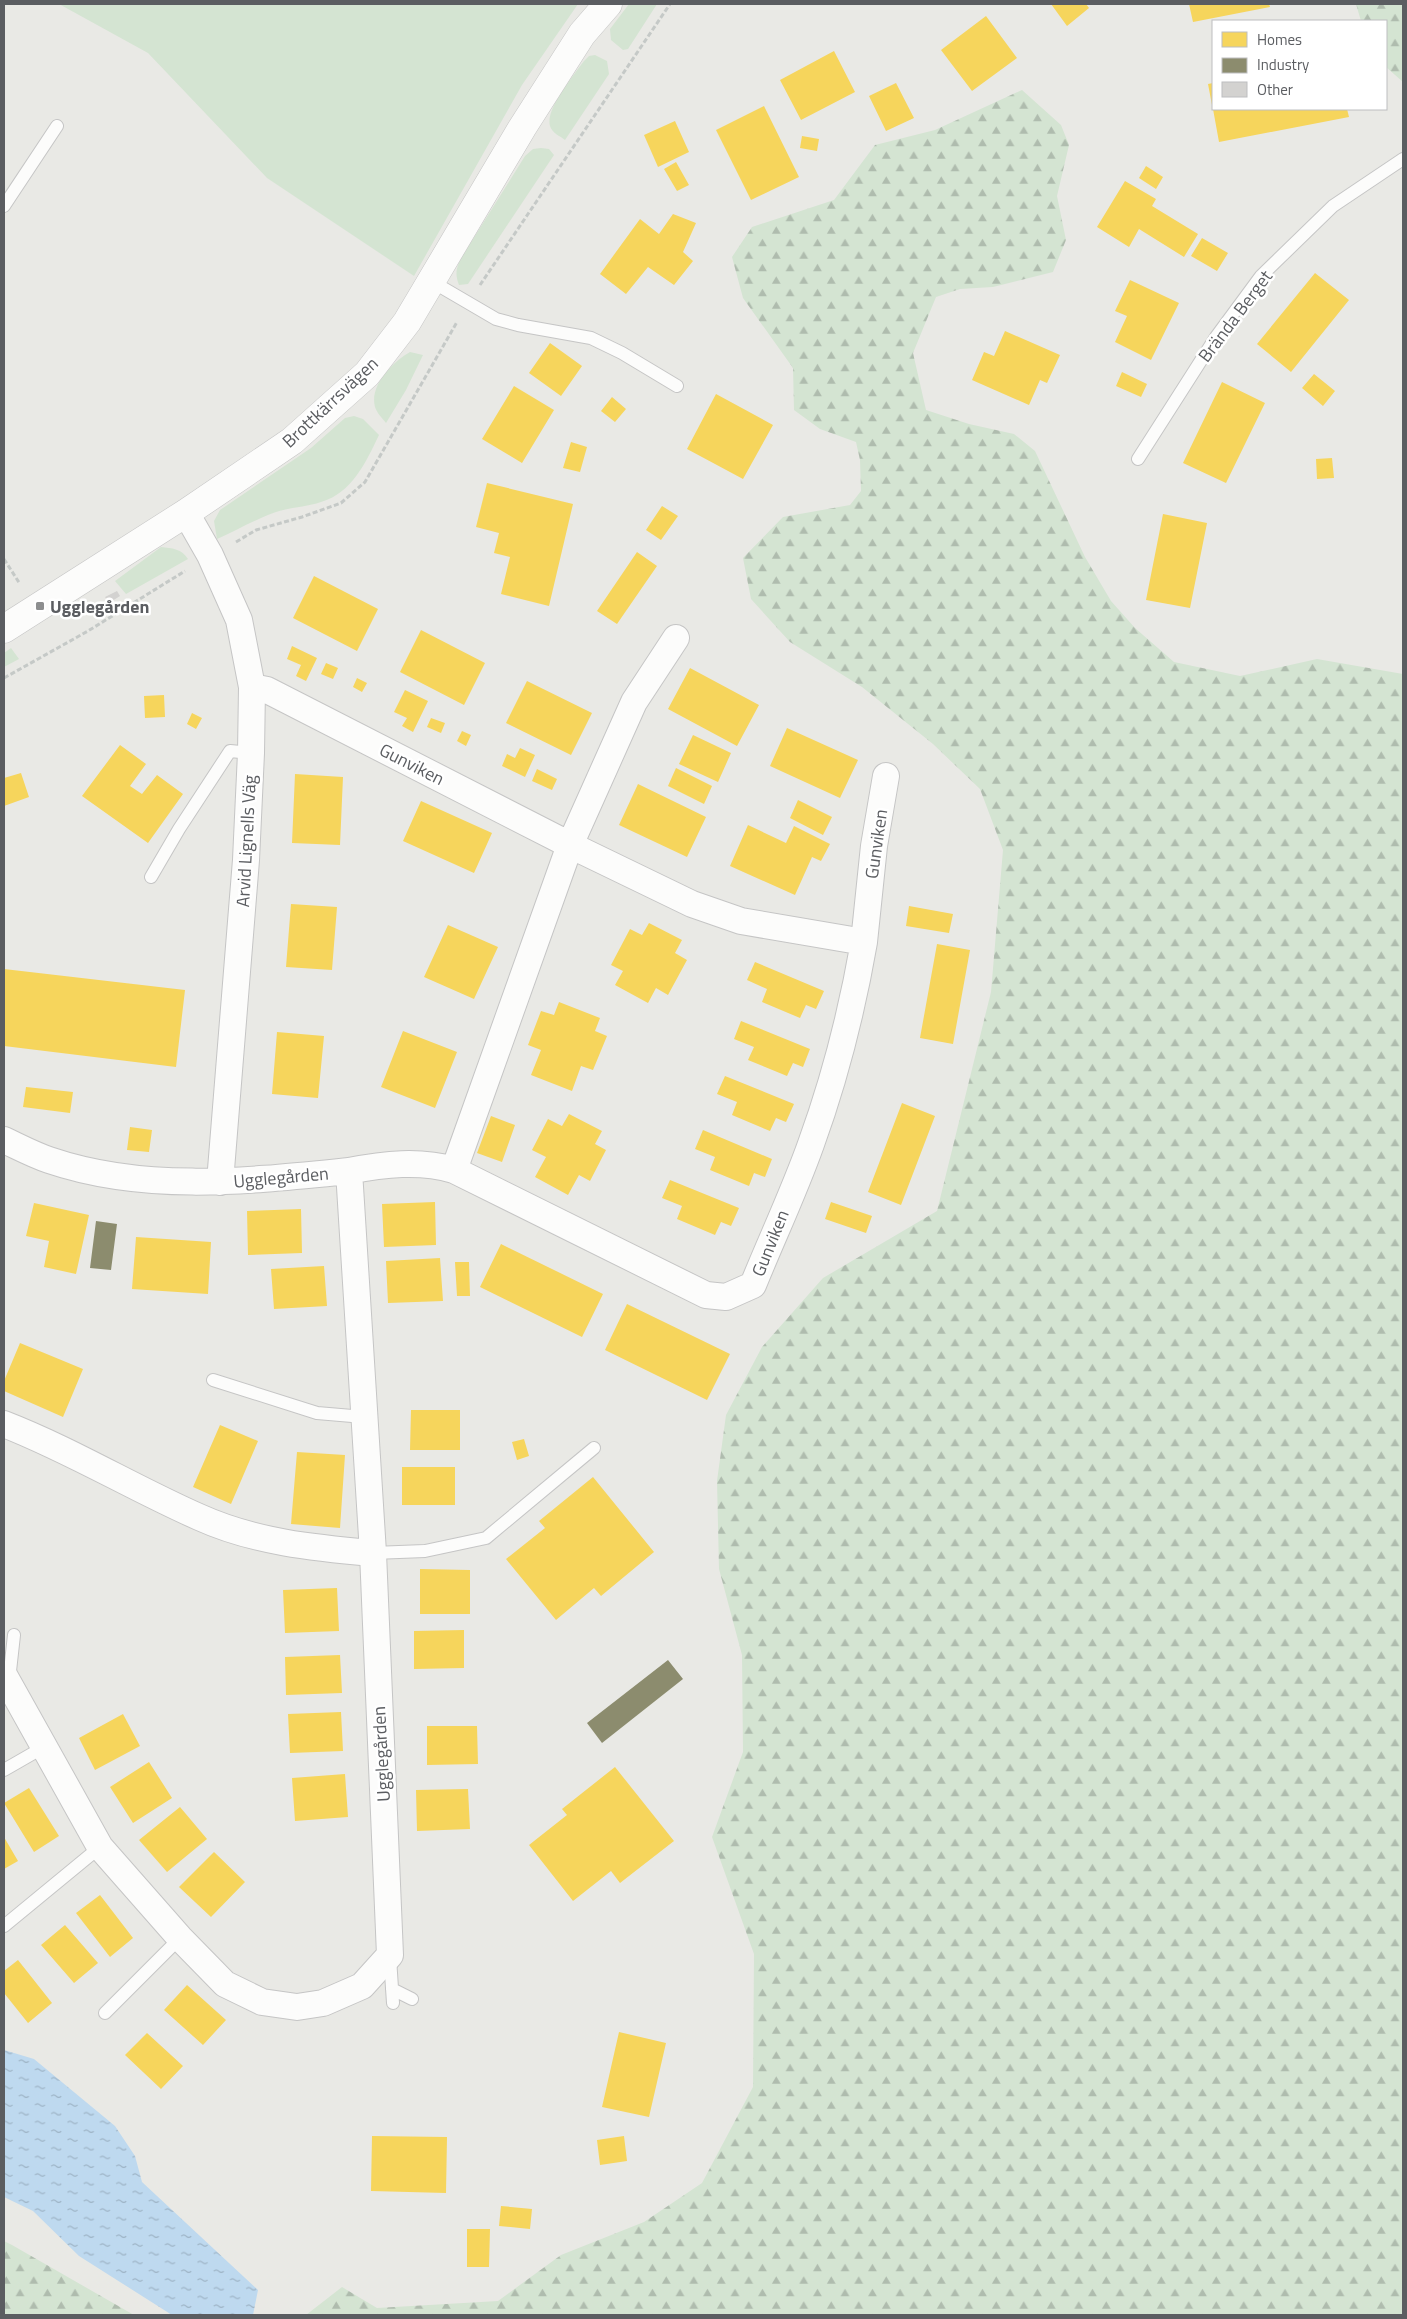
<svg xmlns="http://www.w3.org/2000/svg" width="1407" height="2319" font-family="'Titillium Web',sans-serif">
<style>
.green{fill:#d4e4d2}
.forest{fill:url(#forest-firs)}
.water{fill:url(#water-ripples)}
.homes{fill:#f6d55c}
.industry{fill:#8c8c6e}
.building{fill:#d3d2d0}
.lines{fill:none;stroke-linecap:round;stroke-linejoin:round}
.service-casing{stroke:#c5c5c5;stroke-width:14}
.minor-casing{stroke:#c5c5c5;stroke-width:28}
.tertiary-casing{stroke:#c5c5c5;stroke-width:29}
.path{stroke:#c5c9c7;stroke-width:3;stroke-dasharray:5 2.5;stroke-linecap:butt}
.service{stroke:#fcfcfb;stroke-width:12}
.minor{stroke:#fcfcfb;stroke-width:26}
.tertiary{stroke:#fcfcfb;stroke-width:28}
.poi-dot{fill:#8d8e8f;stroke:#fff;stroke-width:2}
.labels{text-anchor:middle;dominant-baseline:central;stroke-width:5;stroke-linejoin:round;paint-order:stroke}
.street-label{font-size:18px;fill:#5b5d61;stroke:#fff}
.poi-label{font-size:18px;font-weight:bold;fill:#5b5d61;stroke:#fff;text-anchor:start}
</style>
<defs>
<pattern id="forest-firs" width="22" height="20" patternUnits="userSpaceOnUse" patternTransform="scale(1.25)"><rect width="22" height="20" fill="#d4e4d2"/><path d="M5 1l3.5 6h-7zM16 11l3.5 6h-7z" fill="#afbcae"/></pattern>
<pattern id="water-ripples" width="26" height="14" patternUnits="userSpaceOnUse" patternTransform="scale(1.25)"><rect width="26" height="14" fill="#bed9ef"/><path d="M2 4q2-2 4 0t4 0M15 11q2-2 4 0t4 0" fill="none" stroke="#9db3c5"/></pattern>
</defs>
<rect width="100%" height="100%" fill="#e9e9e5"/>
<path class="green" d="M59,4H578L522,85L414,276L267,178L148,53Z
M629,4H657L628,49L623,50L611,40L610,29Z
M595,55L607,61L609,74L565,140C560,136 552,133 550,126C545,109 574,75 584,61L589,56Z
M541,148L549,149L554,155L468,284L459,285C454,272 457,266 463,255L525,156L533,149Z
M410,352L423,355L406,390L386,423C382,418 377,413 375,407C369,385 394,361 410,352Z
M354,416L363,419L379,435C366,462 352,493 321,502C307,507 291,507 276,512C256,519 237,530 217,539L214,521L220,510L311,448L345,418Z
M161,547C172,548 182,549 188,559L126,594L115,581Z
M11,648L19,659L4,667V653Z"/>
<path class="forest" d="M1356,4H1403V82L1386,67V21H1361Z
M1022,90L1061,125L1069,145L1057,196L1066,240L1053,272L993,287L960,289L936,297L913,353L926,410L969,424L1014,434L1035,451L1085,557L1111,601L1135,628L1174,662L1240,676L1317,659L1403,674V2315H306L342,2287L377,2308L498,2301L561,2255L644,2222L702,2183L753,2087L754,1954L712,1837L743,1752L742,1655L719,1569L717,1481L726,1415L762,1347L823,1278L937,1211L991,992L1003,850L980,789L933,744L862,687L790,642L751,599L743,558L783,517L850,505L861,491L860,460L856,442L820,429L794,410L793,368L743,298L732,257L752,227L834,200L875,145L935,130Z
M4,2241L12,2245L134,2315H4Z"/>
<path class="water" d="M4,2050L34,2059L115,2126L135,2156L142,2182L258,2290L253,2315H172L79,2256L33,2211L4,2197Z"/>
<path class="homes" d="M1051,4H1086L1089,8L1067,26Z
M1189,4H1269L1270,7L1193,22Z
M986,16L1017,58L972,91L941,50Z
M834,51L855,92L801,120L780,80Z
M896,83L914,118L886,131L869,96Z
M1213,83V105H1212L1208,84Z
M764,106L799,177L751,200L716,130Z
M1213,109H1347L1349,117L1219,142Z
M675,121L689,152L658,167L644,135Z
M802,136L819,139L817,151L800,148Z
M676,162L689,185L677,191L664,169Z
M1146,166L1163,177L1156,189L1139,178Z
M1125,181L1156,199L1152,206L1198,234L1184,257L1139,229L1129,247L1097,227Z
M673,214L696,223L683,252L693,261L674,285L648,267L626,294L600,274L640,219L659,234Z
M1202,238L1228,253L1217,271L1191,256Z
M1315,273L1349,300L1291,372L1257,344Z
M1130,280L1179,303L1151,360L1115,342L1127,316L1115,311Z
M1005,331L1060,355L1047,383L1040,380L1029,405L972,380L984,352L994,356Z
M550,343L582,366L561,396L529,373Z
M1122,372L1147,384L1141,397L1116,386Z
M1314,374L1335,391L1323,406L1302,388Z
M1222,382L1265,403L1226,483L1183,463Z
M514,386L554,410L522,463L482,439Z
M716,394L773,425L743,479L687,449Z
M612,397L626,409L615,422L601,411Z
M571,442L587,447L580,472L563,468Z
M1332,458L1334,478L1317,479L1316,459Z
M487,483L573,504L549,606L501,594L510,557L494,553L499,533L476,527Z
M662,506L678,516L661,540L646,530Z
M1163,514L1207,523L1190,608L1146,600Z
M637,552L657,566L617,624L597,611Z
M314,576L378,609L357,651L293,618Z
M421,630L485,663L464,705L400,672Z
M292,646L317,658L306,681L296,676L301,665L287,659Z
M326,663L338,668L333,679L321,674Z
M690,668L759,705L737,746L668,709Z
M357,678L367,683L362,692L353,687Z
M527,681L592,713L571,755L506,723Z
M405,690L428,701L413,732L402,726L407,718L394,712Z
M164,695L165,717L145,718L144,696Z
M192,713L202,718L196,729L187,724Z
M431,718L445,723L441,733L427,727Z
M787,728L858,760L840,798L770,766Z
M462,731L471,735L466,746L457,741Z
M693,735L731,753L718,782L679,764Z
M120,745L146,764L130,786L142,794L157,775L183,794L148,843L82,796Z
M520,748L535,755L525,777L502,766L507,754L515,758Z
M676,768L712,786L704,804L668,786Z
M537,769L557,779L552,790L532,781Z
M21,773L29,797L4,806V778Z
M295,774L343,777L340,845L292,843Z
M638,784L706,817L687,857L619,825Z
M798,800L832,817L823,835L790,818Z
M421,801L492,833L474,873L403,841Z
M748,825L786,843L794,826L830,844L821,861L812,857L795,895L730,866Z
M291,904L337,907L332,970L286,967Z
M909,906L953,914L949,933L906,926Z
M649,923L682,940L675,953L687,960L668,995L656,988L648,1003L615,985L623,971L611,965L630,929L642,935Z
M448,925L498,947L474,999L424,977Z
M937,944L970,950L953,1044L920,1038Z
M755,962L824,991L816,1009L806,1005L800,1018L762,1002L767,989L747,980Z
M4,969L185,990L176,1067L4,1046Z
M559,1002L600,1018L595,1031L607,1036L593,1070L581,1066L572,1091L531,1075L541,1050L528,1045L541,1011L554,1015Z
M741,1021L810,1049L803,1067L793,1063L787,1076L748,1060L754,1047L734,1039Z
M403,1031L457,1052L435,1108L381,1087Z
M277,1032L324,1036L318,1098L272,1094Z
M725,1076L794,1104L786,1122L776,1118L770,1131L732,1115L737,1102L717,1094Z
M26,1087L73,1092L70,1113L23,1107Z
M902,1103L935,1116L901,1205L868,1192Z
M569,1114L602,1131L595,1144L606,1150L590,1181L579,1175L568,1195L535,1177L546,1157L532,1150L548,1119L562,1126Z
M491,1116L515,1125L502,1162L477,1153Z
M130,1127L152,1130L149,1152L127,1150Z
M703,1130L772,1159L765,1177L754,1173L749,1186L710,1170L715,1157L695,1149Z
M670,1180L739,1208L731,1226L721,1222L715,1235L677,1219L682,1206L662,1198Z
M435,1202L436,1245L384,1247L382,1204Z
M831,1202L872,1216L866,1233L825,1219Z
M34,1203L89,1215L76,1274L44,1267L49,1241L26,1236Z
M301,1209L302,1253L248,1255L247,1211Z
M136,1237L211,1242L208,1294L132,1289Z
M501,1244L603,1294L582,1337L480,1287Z
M440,1258L443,1301L388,1303L386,1261Z
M455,1262H469L470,1296H457Z
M324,1266L327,1306L274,1309L271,1269Z
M627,1304L730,1354L707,1400L605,1350Z
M20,1343L83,1369L63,1417L4,1391V1381Z
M411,1410H460V1450H410Z
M220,1425L258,1441L231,1504L193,1487Z
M524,1439L529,1456L517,1460L512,1442Z
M297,1452L345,1455L340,1528L291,1524Z
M402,1467H455V1505H402Z
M593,1477L654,1552L601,1596L594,1588L556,1620L506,1559L545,1528L539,1521Z
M420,1569L470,1570V1614H420Z
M337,1588L339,1631L285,1633L283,1590Z
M464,1630V1668L414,1669V1631Z
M340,1655L342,1693L286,1695L285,1657Z
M341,1712L343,1751L290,1753L288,1714Z
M123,1714L140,1746L95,1770L79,1738Z
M427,1726H477L478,1764L427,1765Z
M149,1762L172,1798L133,1823L110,1787Z
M615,1767L674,1841L620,1883L611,1871L573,1901L529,1845L567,1815L562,1809Z
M345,1774L348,1817L295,1821L292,1778Z
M29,1788L59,1836L34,1852L4,1803Z
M468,1789L470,1829L417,1831L416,1790Z
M180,1807L207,1839L167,1872L139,1840Z
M4,1837L18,1861L4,1869Z
M214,1852L245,1882L211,1917L179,1887Z
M100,1895L133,1938L110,1957L76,1913Z
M65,1925L98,1963L74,1983L41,1945Z
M18,1960L52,2003L28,2023L4,1993V1971Z
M187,1985L226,2020L203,2045L164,2010Z
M619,2032L666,2043L649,2117L602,2107Z
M147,2033L183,2066L161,2089L125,2055Z
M372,2136L447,2137L446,2193L371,2191Z
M624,2136L627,2161L600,2165L597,2140Z
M501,2206L532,2209L530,2229L499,2226Z
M467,2229H490L489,2267H467Z"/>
<path class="industry" d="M96,1221L117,1224L111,1270L90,1268Z
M668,1660L683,1679L602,1743L587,1723Z"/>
<path class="building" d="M117,591L120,596L109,603L105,597Z"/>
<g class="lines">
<g class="service-casing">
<path id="service" d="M4,206L57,126
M431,281L496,319L518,325L591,338L622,353L677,386
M1138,459L1216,337L1261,276L1333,206L1403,159
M151,877L179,829L230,751L251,753
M213,1380L317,1413L364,1417
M373,1553L425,1551L486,1538L594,1448
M9,1680L14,1635
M4,1770L44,1747
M4,1926L100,1847
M390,1958L393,2003
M392,1989L412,1999
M105,2013L180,1938"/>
</g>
<g class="minor-casing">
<path id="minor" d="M186,513L210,555L239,620L252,687L251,753L246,860L220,1182
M252,687L267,690L570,845L692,904L741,921L864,942C852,1011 835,1078 811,1144C794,1192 772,1238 753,1285L726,1297L706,1295L454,1170C420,1160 384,1164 349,1171
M864,942L874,846L886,776
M4,1140C19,1147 34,1155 49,1160C146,1193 249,1181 349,1171L373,1553L390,1955L362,1986L323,2003L297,2007L262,2002L225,1984L180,1938L100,1847L4,1675
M454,1170L570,845L634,702L676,638
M4,1424C71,1450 133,1488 199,1517C254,1542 314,1548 373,1553"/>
</g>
<g class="tertiary-casing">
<path id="tertiary" d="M4,629L186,513L292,441L367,374L407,322L522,128L582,34L608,4"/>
</g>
<path class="path" d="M480,285L670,4
M236,542L256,530L302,517L341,503L365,482L457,322
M4,559L20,584
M4,678L88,631L185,571"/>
<use href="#service" class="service"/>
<use href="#minor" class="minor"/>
<use href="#tertiary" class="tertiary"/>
</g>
<rect class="poi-dot" x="35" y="601" width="10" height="10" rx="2.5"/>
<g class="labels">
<g class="street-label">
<text transform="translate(1235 316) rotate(-53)">Brända Berget</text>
<text transform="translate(330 402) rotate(-43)">Brottkärrsvägen</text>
<text transform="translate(412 764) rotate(27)">Gunviken</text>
<text transform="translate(246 841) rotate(-87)">Arvid Lignells Väg</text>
<text transform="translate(876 844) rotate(-82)">Gunviken</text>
<text transform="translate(281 1177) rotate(-5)">Ugglegården</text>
<text transform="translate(770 1243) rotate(-68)">Gunviken</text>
<text transform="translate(381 1754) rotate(-93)">Ugglegården</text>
</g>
<g class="poi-label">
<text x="50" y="606">Ugglegården</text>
</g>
</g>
<rect width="1407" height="2319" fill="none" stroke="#5b5d61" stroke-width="10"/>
<rect x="1212" y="20" width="175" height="90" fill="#ffffff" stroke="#bdbec0"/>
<rect x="1222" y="32" width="25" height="15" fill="#f6d55c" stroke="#bdbec0"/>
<text x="1257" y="45" font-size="15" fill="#5b5d61">Homes</text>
<rect x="1222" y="58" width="25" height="15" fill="#8c8c6e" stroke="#bdbec0"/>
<text x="1257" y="70" font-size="15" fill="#5b5d61">Industry</text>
<rect x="1222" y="82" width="25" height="15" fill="#d3d2d0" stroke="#bdbec0"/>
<text x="1257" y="95" font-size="15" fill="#5b5d61">Other</text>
</svg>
